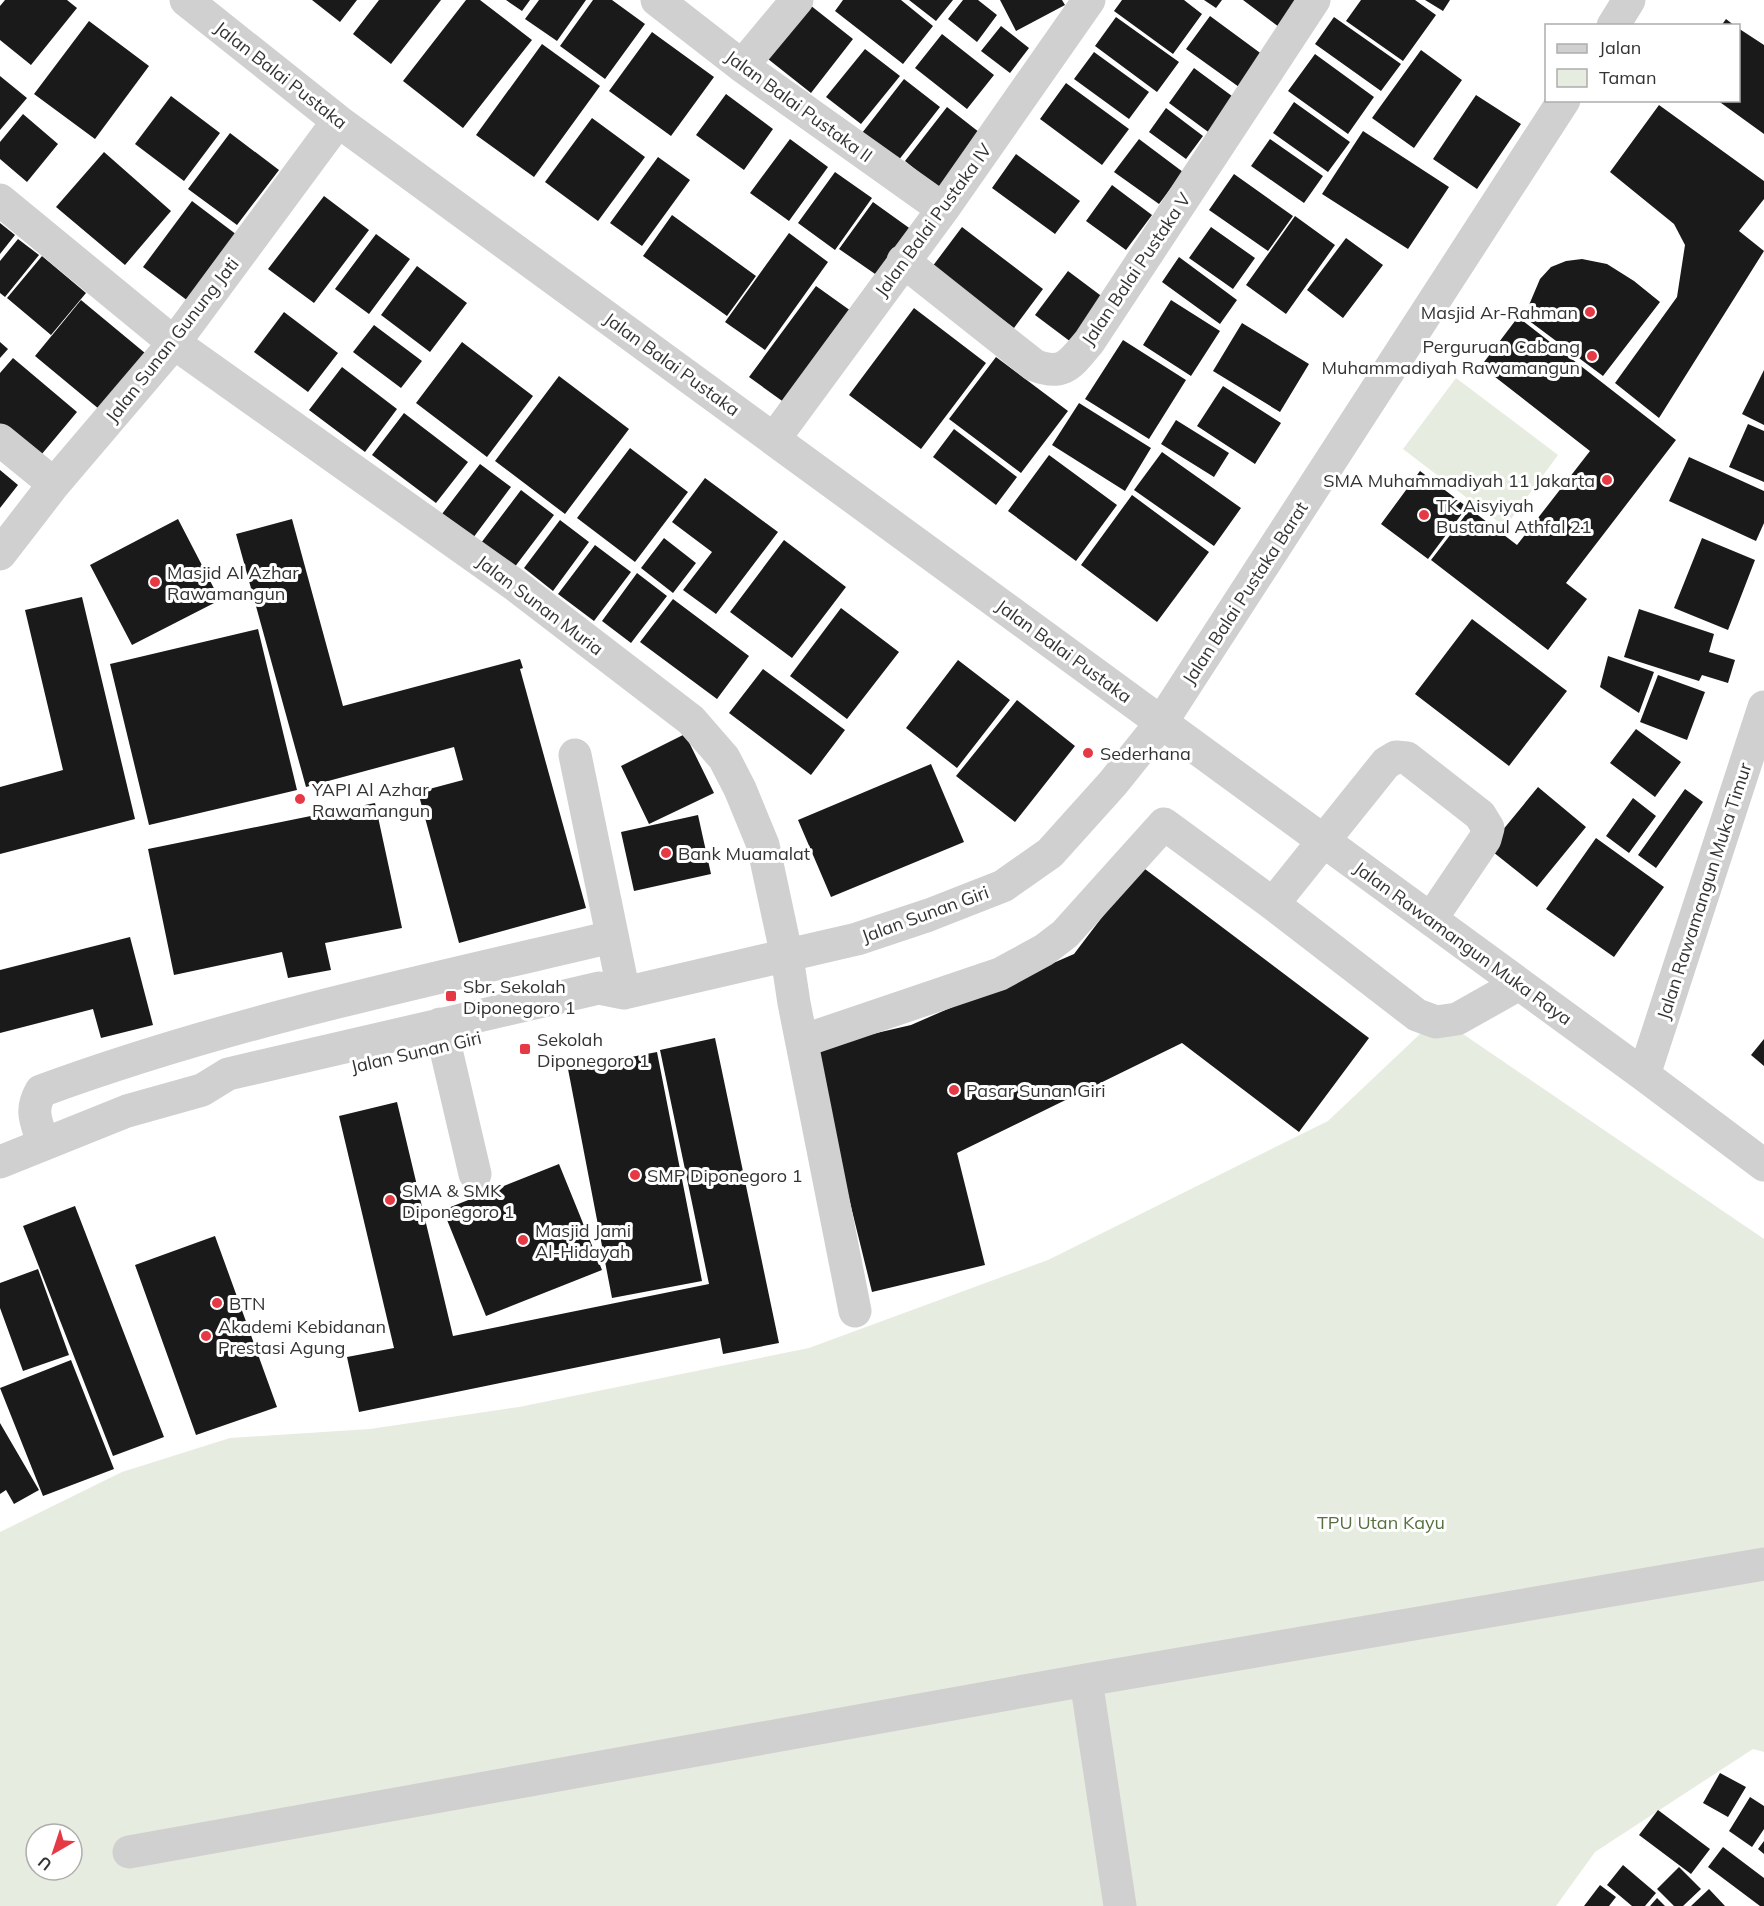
<svg xmlns="http://www.w3.org/2000/svg" width="1764" height="1906" font-family="Mulish,sans-serif">
<style>
.green{fill:#e6ecdf;fill-rule:evenodd}
.building{fill:#1a1a1a}
.lines{fill:none;stroke-linecap:round;stroke-linejoin:round}
.minor{stroke:#d0d0d0;stroke-width:33}
.poi-dot{fill:#e63946;stroke:#fff;stroke-width:2}
.labels{text-anchor:middle;dominant-baseline:central;stroke-width:6;stroke-linejoin:round;paint-order:stroke}
.street-label{font-size:18px;fill:#333;stroke:#fff}
.poi-label{font-size:18px;fill:#333;stroke:#fff;text-anchor:start}
.park-label{font-size:18px;fill:#56703f;stroke:#fff}
</style>
<rect width="100%" height="100%" fill="#fff"/>
<path class="green" d="M1456,378L1558,455L1505,527L1403,449Z
M1438,1017L1764,1239V1752L1753,1749L1595,1852L1556,1906H0V1532L122,1472L230,1438L370,1429L519,1407L809,1348L1048,1260L1328,1121ZM36,1834H72V1870H36Z"/>
<path class="building" d="M5,0H67L77,8L31,65L0,40V6Z
M312,0H357L340,22Z
M379,0H441L391,64L353,34Z
M466,0H480L532,40L463,128L403,81Z
M506,0H530L522,11Z
M539,0H586L557,41L525,19Z
M593,0H612L645,24L605,79L560,46Z
M843,0H901L933,26L903,64L835,11Z
M909,0H953L936,21Z
M963,0H978L997,15L977,42L948,19Z
M1000,0H1062L1065,5L1016,31Z
M1122,0H1184L1202,14L1173,54L1114,11Z
M1204,0H1222L1216,8Z
M1243,0H1299L1279,27Z
M1361,0H1415L1436,15L1403,61L1346,21Z
M1425,0H1450L1443,11Z
M810,5L853,39L811,93L768,59Z
M1210,16L1263,55L1239,87L1186,49Z
M1116,17L1179,62L1157,92L1095,46Z
M1334,17L1401,64L1381,91L1315,44Z
M1726,19L1735,26H1721Z
M89,21L149,66L95,139L34,94Z
M1001,26L1029,48L1010,73L981,51Z
M1738,28L1764,45V134L1717,100H1738Z
M652,32L714,77L671,136L609,91Z
M942,34L994,75L967,109L915,68Z
M542,44L600,86L534,177L476,135Z
M865,49L900,76L861,124L826,97Z
M1421,50L1462,80L1414,148L1372,118Z
M1094,52L1149,92L1129,119L1074,79Z
M1315,54L1374,97L1348,134L1288,91Z
M1194,68L1236,99L1211,134L1169,103Z
M0,76L27,98L0,130Z
M904,79L940,107L898,161L862,133Z
M1066,83L1129,129L1102,165L1040,119Z
M726,94L773,129L744,170L696,135Z
M1476,95L1521,124L1477,189L1433,159Z
M171,96L220,133L184,181L135,144Z
M1294,102L1350,142L1328,172L1273,133Z
M1659,105L1764,181V199L1739,231L1764,251L1659,418L1615,383L1677,297L1685,245L1674,224L1610,172Z
M947,107L984,136L942,191L905,161Z
M1166,108L1203,136L1186,159L1149,132Z
M23,114L58,144L27,182L0,159V142Z
M592,118L645,157L598,221L545,182Z
M1363,131L1449,187L1408,249L1322,194Z
M230,133L279,170L237,225L188,189Z
M790,139L828,167L789,221L750,193Z
M1139,139L1183,172L1159,204L1114,172Z
M1270,139L1323,176L1304,203L1251,166Z
M104,152L171,211L125,265L56,207Z
M1016,154L1080,201L1055,234L992,188Z
M658,157L690,180L642,246L610,223Z
M835,172L872,198L835,250L798,223Z
M1234,174L1293,216L1268,251L1209,210Z
M1112,185L1152,215L1126,250L1086,221Z
M324,196L369,230L314,303L268,269Z
M192,201L241,238L192,304L143,267Z
M873,202L912,230L878,276L839,249Z
M672,215L756,276L727,316L643,256Z
M1295,216L1335,245L1286,314L1246,285Z
M0,223L15,235L0,254Z
M962,227L1043,289L1014,328L932,267Z
M1211,227L1255,258L1233,289L1189,258Z
M789,233L828,262L765,350L725,322Z
M376,234L410,259L369,314L335,289Z
M1346,238L1383,265L1343,318L1307,290Z
M18,239L39,255L5,297L0,293V261Z
M42,256L86,293L51,335L7,298Z
M1179,257L1237,300L1220,324L1162,282Z
M1582,259L1607,264L1634,281L1660,302L1603,376L1528,320L1529,305L1540,279L1551,267L1566,261Z
M417,266L467,303L430,352L381,315Z
M1068,271L1108,301L1075,345L1035,315Z
M816,286L851,311L785,403L749,377Z
M81,300L151,358L105,414L35,356Z
M1171,300L1220,331L1191,376L1143,345Z
M914,308L986,363L921,449L849,395Z
M284,312L338,353L308,392L254,352Z
M1518,317L1676,440L1566,583L1587,599L1548,650L1431,560L1470,509L1517,545L1590,451L1481,366Z
M1242,323L1309,364L1280,412L1213,371Z
M374,325L422,361L401,388L353,352Z
M1123,340L1186,380L1149,439L1085,399Z
M0,342L8,349L0,358Z
M462,342L533,396L487,457L416,403Z
M996,357L1068,411L1021,473L949,419Z
M13,358L77,412L36,461L0,430V373Z
M342,367L397,409L365,452L309,410Z
M1764,370V425L1742,414Z
M559,376L629,429L565,514L495,461Z
M1223,386L1281,423L1255,464L1197,426Z
M1079,403L1151,448L1125,491L1052,445Z
M404,413L468,462L436,503L372,455Z
M1176,420L1229,453L1214,477L1161,444Z
M1748,424L1764,431V482L1729,467Z
M954,429L1017,477L996,505L933,457Z
M630,448L688,492L635,562L577,518Z
M1162,452L1241,508L1214,546L1134,490Z
M1049,455L1117,505L1076,561L1008,511Z
M1689,457L1764,491V523L1756,541L1669,501Z
M480,464L511,487L473,538L442,514Z
M0,470L18,485L0,508Z
M1420,471L1467,507L1428,559L1381,524Z
M705,478L778,532L716,614L683,590L712,552L672,522Z
M521,490L554,515L514,568L481,543Z
M1132,495L1209,552L1157,622L1081,565Z
M178,519L220,600L132,645L90,565Z
M292,519L343,706L520,659L523,668L520,669L586,908L459,943L418,792L463,780L454,747L306,787L236,534Z
M560,520L589,542L553,591L524,568Z
M664,538L696,563L673,593L641,568Z
M1702,538L1755,560L1728,630L1674,608Z
M784,540L846,587L792,658L730,612Z
M595,545L631,572L594,621L558,594Z
M637,573L667,596L631,643L602,621Z
M82,597L135,819L0,854V787L63,770L25,610Z
M673,599L749,656L717,699L640,642Z
M841,608L899,652L847,719L790,676Z
M1639,609L1714,634L1709,652L1735,660L1728,683L1702,675L1699,681L1624,657Z
M1472,619L1567,691L1509,766L1415,694Z
M258,629L297,790L149,825L110,664Z
M1608,656L1654,672L1639,713L1600,687Z
M958,660L1010,700L957,768L906,728Z
M763,669L845,730L811,775L729,713Z
M1658,675L1705,692L1687,740L1640,722Z
M1017,700L1075,746L1015,822L956,776Z
M1636,729L1681,762L1655,797L1610,763Z
M685,734L714,793L649,824L621,766Z
M931,764L964,842L831,897L798,820Z
M1538,787L1586,827L1537,887L1488,848Z
M1685,789L1703,802L1656,868L1638,855Z
M1633,798L1656,816L1629,853L1606,836Z
M375,803L402,928L325,943L331,970L288,978L282,952L174,975L148,849Z
M698,815L711,874L634,891L621,832Z
M1596,838L1664,887L1614,957L1546,909Z
M1141,866L1369,1038L1299,1132L1182,1043L957,1153L985,1265L872,1292L812,1048L911,1025L1074,954Z
M130,937L153,1025L101,1038L93,1009L0,1033V970Z
M715,1038L779,1343L723,1354L720,1338L359,1412L347,1357L394,1348L339,1116L397,1102L453,1336L709,1284L660,1050Z
M1764,1039V1066L1751,1055Z
M657,1052L702,1281L612,1298L568,1069Z
M559,1164L602,1270L486,1316L443,1210Z
M75,1206L164,1437L113,1456L23,1226Z
M215,1236L277,1407L196,1435L135,1265Z
M38,1269L69,1355L23,1371L0,1308V1283Z
M71,1360L114,1469L43,1496L0,1388Z
M0,1423L39,1490L14,1504L6,1490L0,1494Z
M1720,1773L1746,1787L1728,1817L1703,1803Z
M1750,1797L1764,1806V1829L1752,1847L1729,1831Z
M1658,1810L1710,1849L1691,1874L1639,1835Z
M1764,1841V1854L1758,1849Z
M1723,1847L1764,1878V1906H1760L1708,1867Z
M1623,1865L1656,1893L1645,1906H1632L1607,1885Z
M1679,1867L1701,1889L1683,1906H1674L1657,1889Z
M1600,1885L1616,1897L1609,1906H1584Z
M1709,1889L1725,1906H1691Z
M1657,1898L1665,1906H1650Z"/>
<g class="lines">
<path class="minor" d="M186,0L338,121L1644,1075L1764,1165
M657,0L742,66L943,209
M1613,26L1629,0
M742,66L797,0
M0,200L174,343L515,585L691,720L724,758L740,789L763,845L787,957L794,1003L855,1311
M903,261L1034,365C1064,377 1071,363 1089,342L1314,0
M774,439L943,209L1089,0
M0,440L54,484
M0,554L54,484L174,343L338,121
M575,755L624,993
M1273,904L1386,763L1396,757L1407,758L1480,815L1488,828L1485,839L1431,919
M440,1024L475,1174
M802,1041L1000,974L1044,950L1065,934L1164,824L1273,904L1417,1015L1436,1022L1457,1019L1519,984
M1644,1075L1764,707
M43,1143C37,1122 29,1112 41,1091C226,1023 420,982 612,937
M0,1162L127,1111L202,1090L228,1074L599,988L624,993L857,939L929,915L1003,886L1050,853L1113,783L1161,723L1564,100
M129,1852L1086,1680
M1120,1906L1086,1680L1764,1564"/>
</g>
<g class="poi-dot">
<circle cx="1590" cy="312" r="6"/>
<circle cx="1592" cy="356" r="6"/>
<circle cx="1607" cy="480" r="6"/>
<circle cx="1424" cy="515" r="6"/>
<circle cx="155" cy="582" r="6"/>
<circle cx="1088" cy="753" r="6"/>
<circle cx="300" cy="799" r="6"/>
<circle cx="666" cy="853" r="6"/>
<rect x="445" y="990" width="12" height="12" rx="3"/>
<rect x="519" y="1043" width="12" height="12" rx="3"/>
<circle cx="954" cy="1090" r="6"/>
<circle cx="635" cy="1175" r="6"/>
<circle cx="390" cy="1200" r="6"/>
<circle cx="523" cy="1240" r="6"/>
<circle cx="217" cy="1303" r="6"/>
<circle cx="206" cy="1336" r="6"/>
</g>
<g class="labels">
<g class="street-label">
<text transform="translate(281 75) rotate(38)">Jalan Balai Pustaka</text>
<text transform="translate(799 106) rotate(36)">Jalan Balai Pustaka II</text>
<text transform="translate(933 220) rotate(-54)">Jalan Balai Pustaka IV</text>
<text transform="translate(1136 269) rotate(-56)">Jalan Balai Pustaka V</text>
<text transform="translate(172 340) rotate(-52)">Jalan Sunan Gunung Jati</text>
<text transform="translate(672 364) rotate(36)">Jalan Balai Pustaka</text>
<text transform="translate(1245 593) rotate(-57)">Jalan Balai Pustaka Barat</text>
<text transform="translate(540 605) rotate(37)">Jalan Sunan Muria</text>
<text transform="translate(1064 651) rotate(36)">Jalan Balai Pustaka</text>
<text transform="translate(1704 891) rotate(-72)">Jalan Rawamangun Muka Timur</text>
<text transform="translate(925 914) rotate(-20)">Jalan Sunan Giri</text>
<text transform="translate(1463 943) rotate(36)">Jalan Rawamangun Muka Raya</text>
<text transform="translate(416 1052) rotate(-13)">Jalan Sunan Giri</text>
</g>
<g class="poi-label">
<text x="1578" y="312" text-anchor="end">Masjid Ar-Rahman</text>
<text x="1580" y="346" text-anchor="end">Perguruan Cabang<tspan x="1580" dy="21">Muhammadiyah Rawamangun</tspan></text>
<text x="1595" y="480" text-anchor="end">SMA Muhammadiyah 11 Jakarta</text>
<text x="1436" y="505">TK Aisyiyah<tspan x="1436" dy="21">Bustanul Athfal 21</tspan></text>
<text x="167" y="572">Masjid Al Azhar<tspan x="167" dy="21">Rawamangun</tspan></text>
<text x="1100" y="753">Sederhana</text>
<text x="312" y="789">YAPI Al Azhar<tspan x="312" dy="21">Rawamangun</tspan></text>
<text x="678" y="853">Bank Muamalat</text>
<text x="463" y="986">Sbr. Sekolah<tspan x="463" dy="21">Diponegoro 1</tspan></text>
<text x="537" y="1039">Sekolah<tspan x="537" dy="21">Diponegoro 1</tspan></text>
<text x="966" y="1090">Pasar Sunan Giri</text>
<text x="647" y="1175">SMP Diponegoro 1</text>
<text x="402" y="1190">SMA &amp; SMK<tspan x="402" dy="21">Diponegoro 1</tspan></text>
<text x="535" y="1230">Masjid Jami<tspan x="535" dy="21">Al-Hidayah</tspan></text>
<text x="229" y="1303">BTN</text>
<text x="218" y="1326">Akademi Kebidanan<tspan x="218" dy="21">Prestasi Agung</tspan></text>
</g>
<g class="park-label">
<text x="1381" y="1522">TPU Utan Kayu</text>
</g>
</g>
<rect x="1545" y="24" width="195" height="78" fill="#ffffff" stroke="#adadad" stroke-width="1.5"/>
<rect x="1557" y="44" width="30" height="9" fill="#d0d0d0" stroke="#adadad" stroke-width="1.5"/>
<text x="1599" y="54" font-size="18" fill="#333333">Jalan</text>
<rect x="1557" y="69" width="30" height="18" fill="#e6ecdf" stroke="#adadad" stroke-width="1.5"/>
<text x="1599" y="84" font-size="18" fill="#333333">Taman</text>
<g transform="translate(54 1852) rotate(219)"><circle r="28" fill="#ffffff" stroke="#adadad" stroke-width="1.5"/>
<path d="M0-4.5L10 22L0 15L-10 22Z" fill="#e63946"/>
<text y="-9" font-size="16" font-weight="bold" text-anchor="middle" fill="#333333">U</text>
</g>
</svg>
